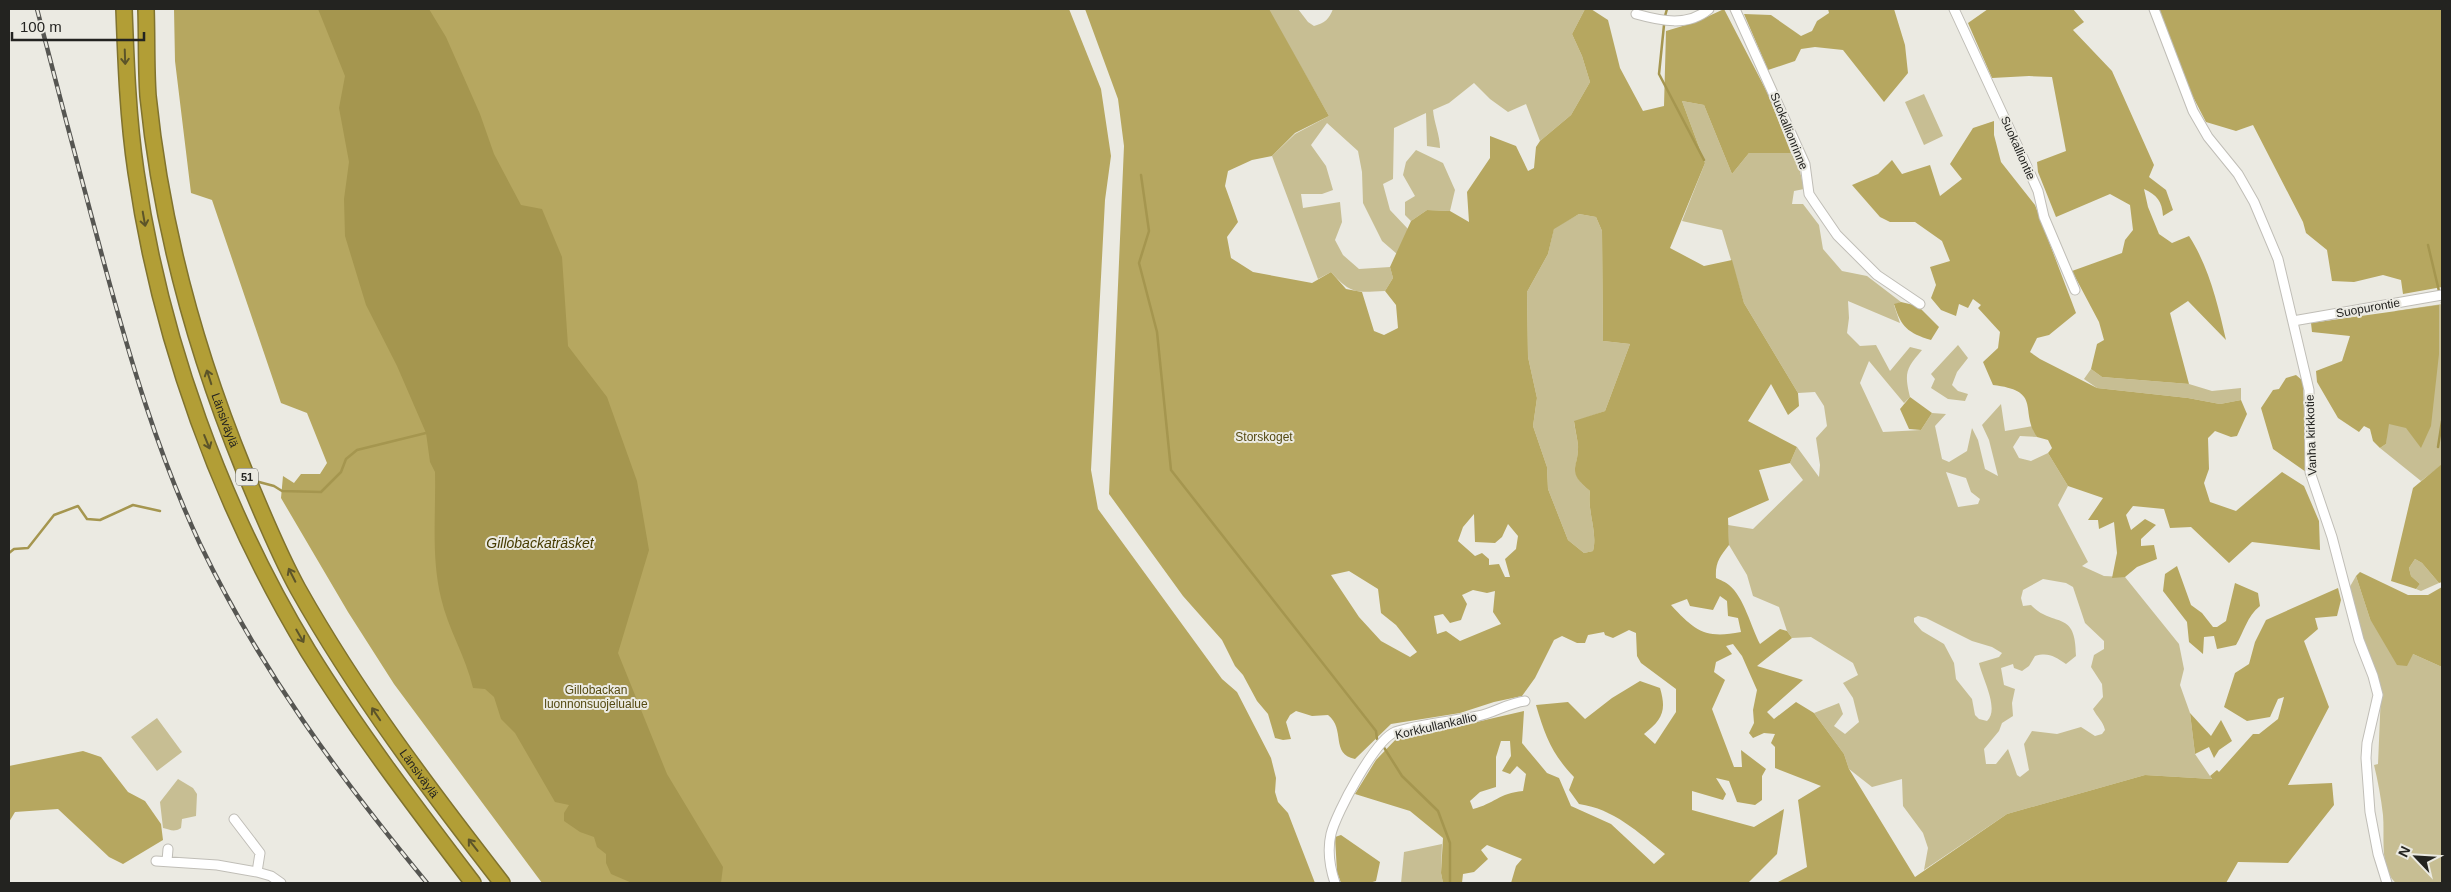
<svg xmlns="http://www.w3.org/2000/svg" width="2451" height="892" font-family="Helvetica,sans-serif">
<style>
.green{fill:#c7be93;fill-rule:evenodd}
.forest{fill:#b6a760;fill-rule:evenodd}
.water{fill:#a5964f}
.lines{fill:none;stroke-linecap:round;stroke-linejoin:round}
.stream{stroke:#a5964f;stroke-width:2.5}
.street-casing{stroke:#c0beb7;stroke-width:11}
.highway-casing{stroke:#80732e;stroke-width:18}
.street{stroke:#fff;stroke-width:9}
.highway{stroke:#b29e36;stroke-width:15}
.rail-casing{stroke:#565652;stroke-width:4.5}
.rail{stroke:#ebeae2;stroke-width:2.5;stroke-dasharray:8;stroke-linecap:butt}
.oneway{stroke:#5c5429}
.labels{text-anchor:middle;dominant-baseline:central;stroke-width:4;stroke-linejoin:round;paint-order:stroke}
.shield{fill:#ebeae2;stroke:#5f5f5a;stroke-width:1}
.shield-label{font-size:11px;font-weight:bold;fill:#232320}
.street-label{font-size:12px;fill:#232320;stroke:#ebeae2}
.park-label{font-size:12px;fill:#554a12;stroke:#ebeae2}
.water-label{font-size:14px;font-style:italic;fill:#463b00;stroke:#ebeae2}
</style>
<rect width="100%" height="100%" fill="#ebeae2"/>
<path class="green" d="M1268,9H1298L1308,22L1314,26C1325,23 1329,19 1333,9H1585L1572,34L1582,56L1590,82L1571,115L1540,141L1526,104L1508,112L1490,99L1474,83L1449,103L1433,110C1434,123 1440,135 1440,148L1427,146L1426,113L1394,128L1393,179L1383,184L1390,210L1408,229L1397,254L1382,241L1363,203L1362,172L1358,151L1327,123L1311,145L1326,166L1333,190L1322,194H1301L1303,208L1340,202L1342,222L1335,240L1343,255L1359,269L1390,267L1393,278L1385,291C1355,292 1352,295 1331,272L1318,279L1272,156L1295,134L1329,116Z
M1924,94L1943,136L1924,145L1905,102Z
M1682,101L1704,105L1732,174L1749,153H1791L1799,167L1804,189L1794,191L1792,204H1803L1819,225L1823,249L1842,271L1867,276L1901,302L1894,305L1900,323L1848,301L1849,318L1847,333L1860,346L1876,345L1890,371L1910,347L1922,350C1906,369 1904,372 1910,397L1904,403L1869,361L1860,383L1883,432L1921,430L1932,413L1946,414L1935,426L1942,459L1949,462L1967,451L1972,428L1978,440L1985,469L1998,476L1989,440L1982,425L2001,404L2005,431L2033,426L2037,437L2020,436L2013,447L2019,458L2031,461L2048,453L2068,486L2058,505L2088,562L2082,566L2104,576L2125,577L2179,644L2184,669L2180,685L2190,713L2195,754L2212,779L2145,775L2007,814L1924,870L1928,848L1923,833L1903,806L1902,779L1872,787L1849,769L1844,754L1814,713L1839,703L1843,714L1834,726L1845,734L1859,722L1853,698L1843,683L1858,675L1853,663L1811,637L1792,638L1787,631L1779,607L1753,596L1747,575L1729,545L1728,525L1753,529L1803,480L1790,463L1797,447L1819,477L1820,465L1816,438L1827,426L1824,406L1815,392L1798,393L1744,303L1722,230L1682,221L1705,163ZM1946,472L1966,478L1971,492L1980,499L1978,504L1958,507ZM2043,579L2066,583L2073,587L2085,623L2104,641V649L2094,655L2091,667L2102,684L2103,697L2093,709C2097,717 2103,721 2105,730L2102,734L2095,736L2081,727L2057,734L2032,731L2024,744L2029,770L2020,777L2017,775L2008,749L1996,764H1986L1984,749L1999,731L2002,723L2013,716L2012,703L2015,689L2004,685L2001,668L2013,664L2014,668L2022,671L2029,666L2035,656C2049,652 2055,657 2066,664L2076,656C2076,608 2054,629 2031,605L2023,606L2021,598L2023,590ZM1918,616L1926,618L1972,641L1992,647L2002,653L1999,657L1979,663C1982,678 2000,709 1987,721L1979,719L1975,715L1972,699L1956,679L1954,663L1944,644L1922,631L1914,622V618Z
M1416,150L1443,163L1455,190L1450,211L1427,210L1411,221L1405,215V202L1415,196L1403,175L1406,162Z
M1579,214L1596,217L1602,231L1603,341L1630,344L1605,411L1574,422C1575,429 1577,437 1578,445C1579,468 1566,471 1590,491C1587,512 1598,532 1593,551L1584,553L1568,540L1548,489L1547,467L1533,426L1537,398L1528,357L1527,292L1548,254L1554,228Z
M2442,304V465L2421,481L2380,448L2386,444L2395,311Z
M1958,345L1968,358L1957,372L1952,385L1958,391L1968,394L1965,401L1948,399L1931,388L1935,379L1931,374Z
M2091,369L2102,377L2189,384L2212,391L2241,388V400L2220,404L2188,398L2097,388L2084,379Z
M2415,559L2422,563L2439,583L2421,591L2416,589L2420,584L2411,576L2409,568Z
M2356,576L2370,619L2413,654L2442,667V883H2396C2379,867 2385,837 2383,815C2381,798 2378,781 2374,765L2378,764L2381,693L2357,628L2348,590Z
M157,718L182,752L157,771L131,737Z
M178,779L193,788L197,794L196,816L182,819L181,828C173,833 170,829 163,828L160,802Z
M1442,844L1441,873L1443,883H1401L1404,852Z"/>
<path class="forest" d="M174,9H1069L1101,89L1111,156L1105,200L1091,470L1098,509L1222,679L1237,692L1271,758L1276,778L1275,792L1278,802L1288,813L1315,883H542L394,684L348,612L281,498L283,476L294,483L301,474H320L327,463L307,413L281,403L212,200L191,193L175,61Z
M1085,9H1269L1329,116L1295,133L1272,156L1252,160L1228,171L1225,186L1238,222L1227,237L1231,258L1253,272L1312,283L1331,272L1346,289L1362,292L1374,331L1384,335L1398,328L1396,305L1385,291L1393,278L1390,267L1411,221L1427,210L1450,211L1469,222L1467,192L1490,158V136L1516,146L1528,171L1534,168L1536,147L1540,141L1571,115L1590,82L1582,56L1572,34L1585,9H1591L1608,20L1620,68L1643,111L1664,106L1666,31L1696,22L1724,9L1767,92L1791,153H1749L1732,174L1704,105L1682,101L1705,163L1670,248L1704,266L1732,260L1744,303L1798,393L1799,406L1788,415L1771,384L1748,421L1797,447L1790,463L1759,470L1769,500L1728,518L1729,545C1720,557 1715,562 1716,578C1720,580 1726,582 1729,585C1744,597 1751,627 1760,644L1780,629L1787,631L1792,638L1757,666L1803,680L1767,712L1774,719L1796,702L1814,713L1844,754L1849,769L1915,877L2007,814L2145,775L2212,779L2210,776L2217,770L2219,772L2253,734H2259L2278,719L2284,697L2278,699L2270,717L2247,721L2224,707L2235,673L2249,664L2255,642L2266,620L2338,588L2341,600L2337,616L2315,618L2318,629L2304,641L2329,707L2288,785L2332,783L2334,805L2288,863L2238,862L2226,883H1776L1807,867L1798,800L1821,786L1775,768V747L1771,743L1775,734L1764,733L1753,738L1749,733L1754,723L1753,710L1757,690L1742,656L1733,644L1726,646L1732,654L1716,662L1714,672L1725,680L1712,709L1734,767H1742L1741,750L1766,769L1762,776V800L1755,805L1737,802L1729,781L1716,778L1726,794L1723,800L1692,791V810L1754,827L1784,809L1777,854L1748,883H1511L1516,866L1522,859L1487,845L1481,850L1488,859L1474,872L1463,874L1462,883H1443L1441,873L1443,838L1410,811L1355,794L1376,760L1399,736L1442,730L1524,711L1522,743L1547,773L1559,778L1571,806L1611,824L1654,864L1665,854C1638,832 1614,809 1579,804L1569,790L1574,777C1552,754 1545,736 1536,705L1568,702L1585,719L1612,698L1640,681L1660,688C1667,711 1662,720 1644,734L1655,744L1676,712V689L1641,663L1637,656L1636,633L1629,630L1613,638L1605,635L1604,632L1588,635L1585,643H1577L1562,636L1554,640L1535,678L1522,696L1494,702L1460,713L1391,724L1355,759C1330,754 1346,729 1328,715L1312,716L1296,711L1290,715L1286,722L1291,739L1283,740L1275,738L1268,714L1257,701L1243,675L1235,666L1222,640L1183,596L1109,494L1124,146L1118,99ZM1579,214L1596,217L1602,231L1603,341L1630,344L1605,411L1574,421C1575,429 1577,437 1578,445C1579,468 1565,471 1590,491C1587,512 1598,532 1593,551L1584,553L1568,540L1548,489L1547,467L1533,426L1537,398L1528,357L1527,292L1548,254L1554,229ZM1474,514L1475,542L1495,543L1502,537L1508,524L1518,536L1516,549L1505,559L1510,577H1505L1499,564L1489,565V559L1482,553L1475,556L1458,541L1463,527ZM1349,571L1378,589L1381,613L1396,625L1417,652L1410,657L1381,641L1359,617L1331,575ZM1473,590L1487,593L1495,591L1493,612L1501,624L1460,641L1446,631L1437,634L1434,616L1443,614L1450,623L1461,620L1467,604L1462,595ZM1720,596L1727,601L1728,616L1738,618L1741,632C1705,639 1695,631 1671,605L1687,599L1690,606L1713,610ZM1501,741H1510L1511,756L1502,771L1510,774L1517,766L1526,774L1523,791C1499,793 1494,804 1473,809L1470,801L1480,792L1496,787V757Z
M1828,9H1894L1905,45L1908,73L1884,102L1843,50L1815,47L1801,49L1795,61L1768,70L1744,14L1771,15L1801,36L1812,31L1817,21L1829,13Z
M1988,9H2073L2084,22L2073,30L2112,71L2154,165L2149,177L2166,190L2173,210L2163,216C2162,201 2157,195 2144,189L2148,207L2159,234L2172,243L2189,236C2209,267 2218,305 2226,340L2188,301L2170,313L2189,384L2102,377L2091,369L2097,344L2104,340L2099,322L2072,271L2122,253L2125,240L2133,230L2130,205L2110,194L2056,217L2038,172L2037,162L2066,151L2052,77L2029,76L1992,78L1968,23Z
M2159,9H2442V287L2403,294L2401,280L2383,275L2354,282L2332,281L2327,250L2306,233L2303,222L2253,125L2236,131L2206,122L2191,93Z
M1994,121V135L2001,162L2035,205L2076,313L2049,335L2037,338L2030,352L2040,359L2097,388L2188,398L2220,404L2241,400L2247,414L2237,436L2231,437L2215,431L2208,438L2209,469L2204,483L2210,502L2236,511L2282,472L2304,486L2319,521L2320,550L2252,542L2229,563L2191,527L2170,528L2164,509L2133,506L2126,515L2131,530L2145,519L2156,525L2141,539V546L2154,545L2157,559L2137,567L2125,577L2112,578L2117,553L2114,522L2099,529L2098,520H2088L2103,498L2068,486L2048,453L2052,448L2048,440L2037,437C2019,410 2043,391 1993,385L1983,362L1998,348L2000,332L1978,308L1981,305L1973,299L1968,308L1959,304L1956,316L1941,310L1931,298L1936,285L1930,267L1950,261L1942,241L1915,222H1890L1880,217L1852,185L1878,174L1892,160L1902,174L1930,165L1940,196L1962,179L1950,164L1973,128Z
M1901,302L1918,306L1939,327L1931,340C1908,333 1901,327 1894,304Z
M2439,305V354L2431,426L2421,448L2406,428L2389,424L2386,444L2380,448L2373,441L2370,429L2364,426L2359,432L2338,418L2317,382L2316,371L2342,361L2350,336L2312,332L2311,323Z
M2296,375L2303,381L2306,472L2273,449L2261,408L2273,390L2279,389L2286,378Z
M1910,397L1932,413L1921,430L1909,429L1900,409Z
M2442,429V582L2439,583L2422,563L2415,559L2409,568L2411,576L2420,584L2416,589L2391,581L2413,488L2442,464Z
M2177,566L2191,605L2202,613L2213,627H2217L2226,621L2235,583L2258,593L2260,606C2247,616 2244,632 2236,645L2217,649L2214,636L2204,637L2203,654L2189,642L2187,622L2163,591L2165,574Z
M2360,572L2408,595H2428L2442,587V667L2413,654L2407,666L2397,665L2370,619L2356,576Z
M2190,713L2211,736L2221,720L2232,741L2219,750L2214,758L2209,747L2195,754Z
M83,751L101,757L128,792L145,801L161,824L163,840L123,864L109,857L58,809L15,812L9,822V766Z
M1341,835L1380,862L1376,881L1369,883H1341L1337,872L1335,837Z"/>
<path class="water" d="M318,9H429L446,37L480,114L494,154L521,205L542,209L562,257L568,346L607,397L637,481L649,550L618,653L667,774L723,867L721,883H632L611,874L606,863V854L597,847L594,837L580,832L564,821V813L569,805L555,802L515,733L501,719L494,697L485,689L473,688C466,657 448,629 441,598C431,557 436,514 435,472L430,462L426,433L397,366L366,305L345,236L344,199L349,162L339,108L345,76Z"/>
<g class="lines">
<path class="stream" d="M1665,16L1667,9
M1664,25L1659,74L1704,160
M1141,175L1149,231L1139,263L1157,332L1171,470L1376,731L1377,739
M2428,245L2439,291
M2442,302V303
M2438,447L2442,421
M259,482L274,486L282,491L321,492L341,472L346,459L357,450L426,433
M9,553L14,549L28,548L54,515L78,506L87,519L100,520L133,505L160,511
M1383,746L1402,776L1438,811L1450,843V883"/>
<g class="street-casing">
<path id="street" d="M1735,9L1805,164L1809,194L1815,203L1837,235L1877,275L1920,304
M1954,9L2029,171L2038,191L2044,217L2075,290
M2154,9L2193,111L2208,137L2238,174L2254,202L2278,259L2309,390L2310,472L2332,537L2359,640L2373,676L2378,695L2367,743L2366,758L2370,812L2378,854L2387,883
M1636,14C1661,21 1688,27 1709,9
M2293,321L2442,295
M234,819L260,853L257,872L271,876L281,883
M156,861L217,865L257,872
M167,861L168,849
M1335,883C1330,868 1327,851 1331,834C1336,813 1375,740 1395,732C1417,724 1454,721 1478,716C1494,713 1508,703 1525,701"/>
</g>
<g class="highway-casing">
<g id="highway">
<path d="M124,9C126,64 128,118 136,172C160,339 221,507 308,651C358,732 416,808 473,883"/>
<path id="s1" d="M146,9C147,38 146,67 148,96C161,225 195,350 244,470C261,510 277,551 298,589C357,694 429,789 502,883"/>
</g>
</g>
<use href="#street" class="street"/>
<use href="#highway" class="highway"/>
<g class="rail-casing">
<path id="rail" d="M37,9C59,94 81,178 104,263C130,359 158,454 200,544C261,671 338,775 427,883"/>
</g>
<use href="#rail" class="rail"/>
</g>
<defs><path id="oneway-shaft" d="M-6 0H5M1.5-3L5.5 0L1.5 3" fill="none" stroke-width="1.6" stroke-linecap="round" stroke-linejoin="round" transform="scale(1.25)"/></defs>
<g class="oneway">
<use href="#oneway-shaft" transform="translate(125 57) rotate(88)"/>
<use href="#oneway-shaft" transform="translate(144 219) rotate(80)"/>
<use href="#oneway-shaft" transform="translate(209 377) rotate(-108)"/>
<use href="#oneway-shaft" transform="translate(207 442) rotate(68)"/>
<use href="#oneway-shaft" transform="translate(292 575) rotate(-117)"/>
<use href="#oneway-shaft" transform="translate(300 636) rotate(60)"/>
<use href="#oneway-shaft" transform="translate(376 714) rotate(-124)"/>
<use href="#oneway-shaft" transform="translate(473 845) rotate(-128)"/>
</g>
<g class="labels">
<rect class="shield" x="236" y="468.5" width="22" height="17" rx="4"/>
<g class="shield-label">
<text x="247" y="477">51</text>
</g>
<g class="street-label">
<text transform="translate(1789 131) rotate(68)">Suokallionrinne</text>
<text transform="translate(2018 148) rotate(66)">Suokalliontie</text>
<text transform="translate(2368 308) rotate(-10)">Suopurontie</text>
<text stroke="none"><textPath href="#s1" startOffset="421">Länsiväylä</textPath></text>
<text transform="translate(2311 435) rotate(-92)">Vanha kirkkotie</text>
<text transform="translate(1436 726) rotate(-13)">Korkkullankallio</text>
<text stroke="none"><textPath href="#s1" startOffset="826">Länsiväylä</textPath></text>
</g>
<g class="park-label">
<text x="1264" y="437">Storskoget</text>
<text x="596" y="690">Gillobackan<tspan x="596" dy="14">luonnonsuojelualue</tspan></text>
</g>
<g class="water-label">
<text x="540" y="543">Gillobackaträsket</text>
</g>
</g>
<rect width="2451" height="892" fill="none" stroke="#232320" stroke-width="20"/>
<g transform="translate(2416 857) rotate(295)" stroke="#ebeae2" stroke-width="4" paint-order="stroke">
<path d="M0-4L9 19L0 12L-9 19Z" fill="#232320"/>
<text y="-8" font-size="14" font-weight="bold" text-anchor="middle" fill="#232320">N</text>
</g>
<path d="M12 32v8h132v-8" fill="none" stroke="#232320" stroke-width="2.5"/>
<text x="20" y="32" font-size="15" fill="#232320" stroke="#ebeae2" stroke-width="4" paint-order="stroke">100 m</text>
</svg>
